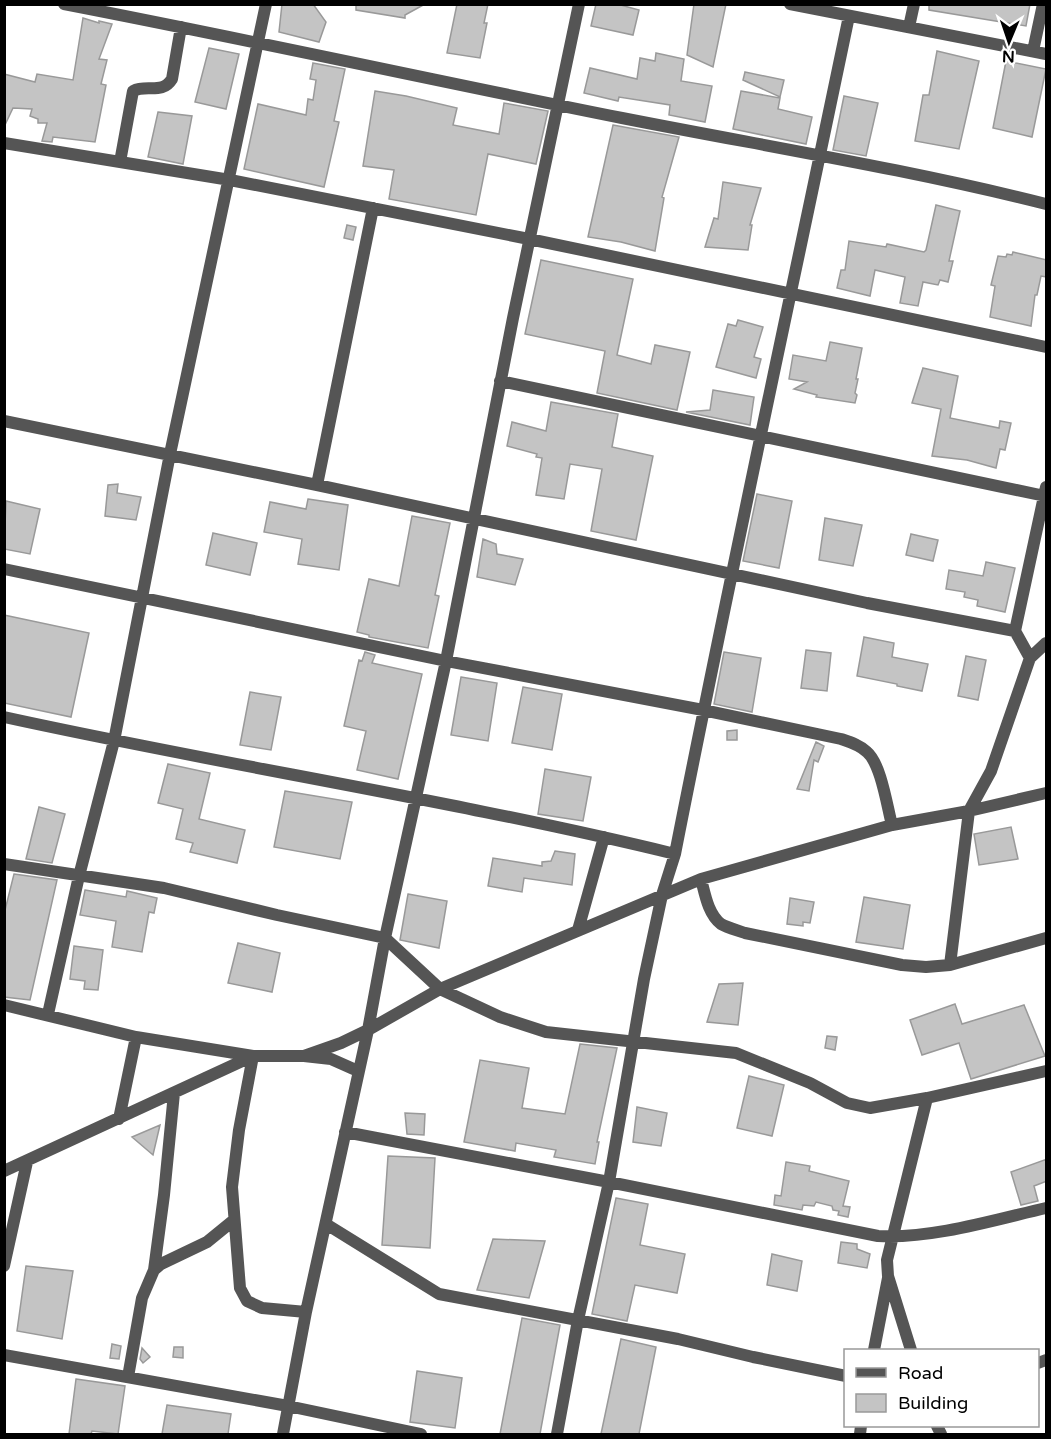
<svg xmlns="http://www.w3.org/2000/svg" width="1051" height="1439" font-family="'Varela Round',sans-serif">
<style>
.building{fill:#c4c4c4;stroke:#999;stroke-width:1.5}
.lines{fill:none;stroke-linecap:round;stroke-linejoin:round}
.minor{stroke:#555;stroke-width:12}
</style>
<rect width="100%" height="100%" fill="#fff"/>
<path class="building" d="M282,4H313L326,22L319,42L279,32Z
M356,4H425L405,15V18L356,10Z
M457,4H488L484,23H487L480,58L447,53Z
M596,4H617L639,10L633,35L591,26Z
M694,4H726L713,67L687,55Z
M929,4H1030L1026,26L929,10Z
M83,18L99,23V21L112,24L99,59L107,60L101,84L106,85L95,142L53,137L52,142L42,141L47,123H38V119L30,116L32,109L13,108L4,127V74L35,82L37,74L73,80Z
M209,48L239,54L226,109L195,102Z
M937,51L979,61L959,149L915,141L923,95H929Z
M656,53L684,59L681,81L712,86L705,122L669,115L670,105L619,97L618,101L584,93L590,68L637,79L640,58L655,61Z
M1006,61L1046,69L1032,137L993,128Z
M313,63L345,69L334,121L339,122L324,187L244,169L258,104L306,115L308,99L313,100L316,80L310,79Z
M745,72L784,80L780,97L743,80Z
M375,91L406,96L457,108L453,125L499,134L504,103L548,111L536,164L488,154L476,215L389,199L394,170L363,166Z
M741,91L780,98L778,109L812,117L806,144L733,129Z
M844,96L878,103L866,156L833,150Z
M158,112L192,116L183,164L148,157Z
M613,125L679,137L662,197L664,198L655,251L621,242L588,237Z
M723,182L761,188L750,225H752L748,250L705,247L714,218L718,219Z
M936,205L960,211L949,261H953L948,282L940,280L938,285L923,282L918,306L900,303L905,277L875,270L870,296L837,288L841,270H845L849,241L886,247L887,244L924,252L926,250Z
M347,225L356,227L353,240L344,238Z
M1013,252L1047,260V277L1041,276L1037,295H1035L1031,326L990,317L995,286L991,285L998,256L1006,257L1007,254L1012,255Z
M541,260L633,279L617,355L651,364L655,345L690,352L677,410L597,393L605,351L525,334Z
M738,320L763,327L754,357L761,359L756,378L716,367L728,324L736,326Z
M830,342L862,348L856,379H858L855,393L857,395L855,403L816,397L817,395L794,389L807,382L789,379L793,355L826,361Z
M923,368L958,376L950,418L999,428L1000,421L1011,423L1005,450L1000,449L996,468L967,460L932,456L941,409L912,403Z
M713,390L754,397L750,425L686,412L710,410Z
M551,402L618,414L612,447L653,456L636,540L591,531L602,469L570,464L564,499L536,495L542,458L536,457L537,454L507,446L512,422L546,431Z
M118,484L117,493L141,497L136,520L105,516L108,485Z
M757,494L792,501L779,568L743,561Z
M308,499L348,505L339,570L298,564L302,539L264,532L270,502L306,509Z
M6,501L40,509L30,554L4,549Z
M412,516L450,523L435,595L439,596L428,648L369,637V635L357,632L369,579L399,586Z
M825,518L862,525L853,566L819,560Z
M213,533L257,543L250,575L206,565Z
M911,534L938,540L933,561L906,555Z
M483,539L496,544L497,554L523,559L515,585L477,577Z
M986,562L1015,568L1005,612L977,606L978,600L964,597L965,592L946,589L949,570L983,576Z
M4,615L89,633L71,717L4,703Z
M864,637L894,643L892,657L928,664L922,691L897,686V684L857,676Z
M806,650L831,653L827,691L801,688Z
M365,652L375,655L372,663L422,674L398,779L357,770L366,731L344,726L359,660L362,661Z
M724,652L761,658L752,712L714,704Z
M966,656L986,660L978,700L958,696Z
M461,677L497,683L488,741L451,735Z
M523,687L562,694L552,750L512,743Z
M250,692L281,697L271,750L240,745Z
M737,730V740H727V731Z
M816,742L824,746L818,762L814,760L809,791L797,789Z
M168,764L210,773L199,819L245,830L237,863L190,852L193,843L176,839L183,809L158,803Z
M545,769L591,777L583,821L538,814Z
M285,791L352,802L340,859L274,847Z
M39,807L65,814L52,863L26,859Z
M1011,827L1018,859L979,865L974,834Z
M555,851L575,854L572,885L524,878L522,892L488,886L493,858L542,866V862L551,861Z
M14,874L57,880L30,1000L4,997V914Z
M85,890L126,897L127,891L157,898L154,913L149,912L142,952L112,947L116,921L80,915Z
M408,894L447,901L439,948L400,940Z
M864,897L910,905L903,949L856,942Z
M790,898L814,902L810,923L803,922V926L787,924Z
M238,943L280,953L272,992L228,983Z
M74,946L103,950L98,990L84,989L85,981L70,979Z
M743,983L738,1025L707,1022L719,984Z
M955,1004L962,1024L1024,1005L1045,1056L971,1079L959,1043L922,1055L910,1020Z
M827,1036L837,1037L835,1050L825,1048Z
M580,1044L617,1048L597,1142H599L595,1164L554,1157L556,1150L516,1143L515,1151L464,1142L480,1060L529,1068L522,1108L565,1114Z
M749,1076L784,1085L772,1136L737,1128Z
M637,1107L667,1113L661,1146L633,1142Z
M405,1113L425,1114L424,1135L407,1134Z
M160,1125L153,1155L132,1137Z
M388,1156L435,1158L430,1248L382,1245Z
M1047,1159V1181L1034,1186L1038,1201L1021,1205L1011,1172Z
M786,1162L810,1166L809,1171L849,1181L843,1206L850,1207L848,1217L838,1215L839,1211L833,1210L832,1206L816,1202L814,1206L803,1205L802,1210L774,1205L775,1195L781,1196Z
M616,1198L648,1204L640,1245L685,1254L677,1293L635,1285L627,1321L592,1314Z
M493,1239L545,1241L529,1298L477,1290Z
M841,1242L857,1244V1249L870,1254L867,1268L838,1263Z
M772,1254L802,1261L797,1291L767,1285Z
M26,1266L73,1271L62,1339L17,1331Z
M522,1318L560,1325L540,1434H500Z
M621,1339L656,1347L639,1434H601Z
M112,1344L121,1346L119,1359L110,1358Z
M174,1347H183V1358L173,1357Z
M142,1348L150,1357L143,1363L140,1359Z
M417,1371L462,1378L455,1428L410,1422Z
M76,1379L125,1386L118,1434L92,1431L91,1434H69Z
M167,1405L231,1414L228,1434H162Z"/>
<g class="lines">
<path class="minor" d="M64,4C251,40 436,81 622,118C764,146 907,169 1046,204
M790,4L1046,54
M909,27L914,4
M1033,51L1043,4
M4,143L230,180L529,239L1046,347
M120,162L133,91C147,84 162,95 172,79L181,27
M500,381L1045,496
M4,421L317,485L867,603L1015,631
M317,485L373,208
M4,569L446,661L703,710L841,739C850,742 860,745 867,752C881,764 887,806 892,825
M1030,658L1046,643
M4,717C227,766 453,800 675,854
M4,864L164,888L277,915L385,938L440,989L500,1017L546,1032L736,1053L810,1083L847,1103L870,1108L927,1098L1046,1071
M701,879C705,894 708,914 721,924C728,928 737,930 745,933L902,965L926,967L950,965L1046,938
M578,930L604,837
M950,965L969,811L991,771L1030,658L1015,631L1046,487
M4,1005L136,1037L253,1056H304L331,1059L358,1071
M48,1014L79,876L114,741L170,454L266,4
M253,1056L239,1130L232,1187L240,1288L247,1301L262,1308L306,1312
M304,1056L341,1043L368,1030L440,989L701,879L892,825L969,811L1046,793
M119,1119L136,1037
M345,1132L609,1182L878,1236C932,1239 994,1220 1046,1208
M4,1171L253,1056
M326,1224L439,1294L678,1339L753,1357L846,1376
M4,1266L27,1162
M154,1270L164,1195L174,1093
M874,1350L888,1278
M911,1350L888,1276L887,1260L927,1098
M4,1355L288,1406L421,1434
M1038,1363L1046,1360
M128,1377L142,1298L154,1270L161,1264L207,1242L234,1220
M937,1426L941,1434
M283,1434L306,1312L368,1030L385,938L446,661L513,318L579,4
M557,1434L578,1320L609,1182L644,979L662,895L675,854C730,574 791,295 849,16
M860,1434L861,1426"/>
</g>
<rect width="1051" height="1439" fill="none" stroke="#000000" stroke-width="12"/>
<rect x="844" y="1349" width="195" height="78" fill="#ffffff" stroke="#999999" stroke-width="1.5"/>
<rect x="856" y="1368" width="30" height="9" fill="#555555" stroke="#999999" stroke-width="1.5"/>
<text x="898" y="1379" font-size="18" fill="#000000">Road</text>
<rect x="856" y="1394" width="30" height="18" fill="#c4c4c4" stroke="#999999" stroke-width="1.5"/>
<text x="898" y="1409" font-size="18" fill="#000000">Building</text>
<g transform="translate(1009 42) rotate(182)" stroke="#ffffff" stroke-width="4.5" paint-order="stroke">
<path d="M0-4.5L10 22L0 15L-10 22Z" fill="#000000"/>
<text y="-9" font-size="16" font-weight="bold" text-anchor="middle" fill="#000000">N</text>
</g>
</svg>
